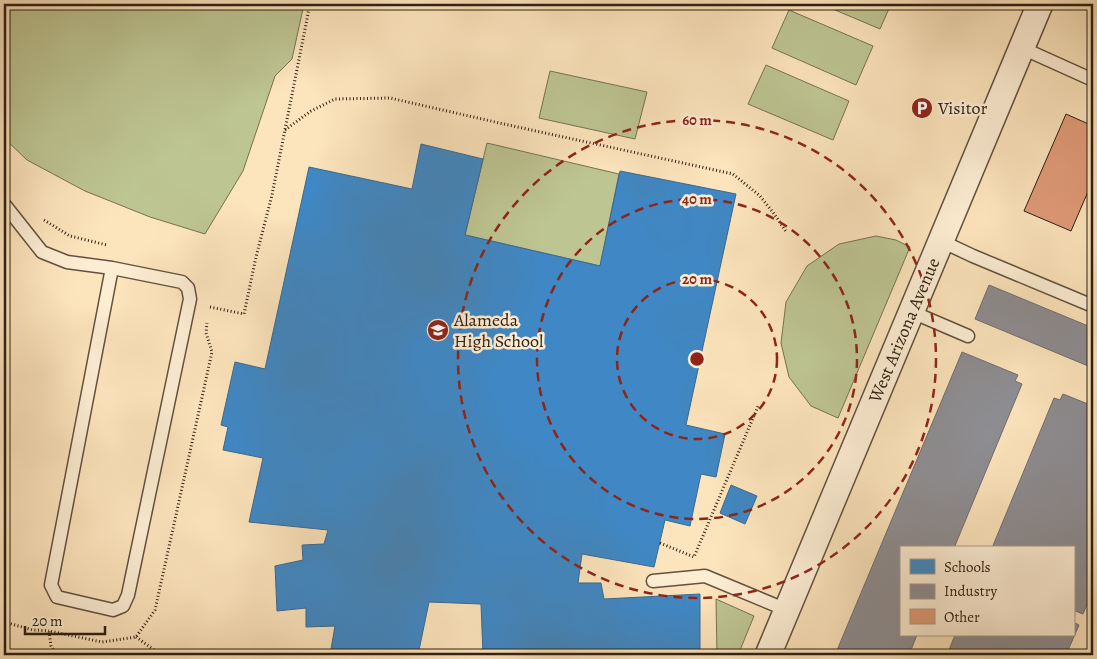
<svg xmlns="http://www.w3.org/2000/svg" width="1097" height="659" font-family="Alegreya,serif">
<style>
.green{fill:#bdc592;stroke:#767253}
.schools{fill:#3f88c5;stroke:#3a6990}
.industry{fill:#8d8d92;stroke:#716c6c}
.building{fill:#e09b79;stroke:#2f2014}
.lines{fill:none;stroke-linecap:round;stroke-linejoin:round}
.service-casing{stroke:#62513e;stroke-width:15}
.minor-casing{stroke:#62513e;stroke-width:28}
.path{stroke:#2f2014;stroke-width:3;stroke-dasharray:1 2.5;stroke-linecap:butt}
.service{stroke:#fdedd3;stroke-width:12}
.minor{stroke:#fdedd3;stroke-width:25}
.ring{fill:none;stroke:#8f2418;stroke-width:2.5;stroke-dasharray:9 6}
.labels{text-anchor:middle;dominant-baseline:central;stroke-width:5;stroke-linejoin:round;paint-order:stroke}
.poi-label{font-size:18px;fill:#2f2014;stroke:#fdedd3;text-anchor:start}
.street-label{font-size:18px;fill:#2f2014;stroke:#fdedd3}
.centre{fill:#8f2418;stroke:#fdedd3;stroke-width:2.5}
.ring-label{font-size:15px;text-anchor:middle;font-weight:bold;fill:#8f2418;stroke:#fdedd3;stroke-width:5;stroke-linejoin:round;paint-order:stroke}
</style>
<rect width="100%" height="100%" fill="#fce4bc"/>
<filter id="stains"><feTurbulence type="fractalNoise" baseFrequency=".004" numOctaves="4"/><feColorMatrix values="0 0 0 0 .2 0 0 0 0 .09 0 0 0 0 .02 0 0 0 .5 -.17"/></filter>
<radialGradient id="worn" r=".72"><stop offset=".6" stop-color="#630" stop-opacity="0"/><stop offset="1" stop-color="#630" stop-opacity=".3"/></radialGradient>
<path class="green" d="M4,4H304L292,59L275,76L243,171L205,234L150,217L85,191L27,160L4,138Z
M821,4H891L880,29Z
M789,10L873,46L856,85L772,48Z
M766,65L849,101L833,140L748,104Z
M550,71L647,92L635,139L539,118Z
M487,143L619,174L600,266L465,235Z
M876,236L896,240L910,247L838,418L811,406L789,377L781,343L786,302L807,266L839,244Z
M716,599L754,616L738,655H717Z"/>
<path class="schools" d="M421,144L483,159L465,235L600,266L620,171L736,194L686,425L725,434L716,477L701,474L690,526L665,520L654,567L582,554L578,583H601L604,599L700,594V655H483L481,604L429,602L418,655H330L335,626L306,627V608L277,611L275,566L303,560L302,545L324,544L328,530L249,522L263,458L223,450L228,427L221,425L235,362L265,369L309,167L412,189Z
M731,485L757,496L745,524L720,513Z"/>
<path class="industry" d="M989,285L1093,328V368L975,319Z
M962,352L1018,375L1015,381L1022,384L954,548H901V635H917L909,655H835Z
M1063,394L1093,406V590L1083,614L1073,610V548H992L1054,398L1060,400Z
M1073,622L1079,625L1066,655H947L955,635H1073Z"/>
<path class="building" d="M1066,114L1093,126V180L1071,231L1024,211Z"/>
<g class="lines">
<g class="service-casing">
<path id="service" d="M1022,48L1093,80
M4,204L42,252L67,262L112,268L182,282L188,288L190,299L128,595L123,606L113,610L57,597L51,585L112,268
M941,241L973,256L1093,306
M912,312L968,336
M653,581L705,576L787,610"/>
</g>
<g class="minor-casing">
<path id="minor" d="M768,655L1040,4"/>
</g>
<path class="path" d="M285,130L311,111L335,99L390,98L504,124L733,174L760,196L775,215L787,233
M44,220L70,236L107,245
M210,307L244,314L256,257L272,195L310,4
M660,543L694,557L759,404
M4,622L33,630L49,631
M136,637L161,655
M57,655L51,646L49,631L102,642L136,637L155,610L212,352L206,333L207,323"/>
<use href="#service" class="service"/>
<use href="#minor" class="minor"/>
</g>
<g class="ring">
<circle cx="697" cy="359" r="80"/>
<circle cx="697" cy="359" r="160"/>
<circle cx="697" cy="359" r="239"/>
</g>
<defs>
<g id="parking-disc" transform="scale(1.125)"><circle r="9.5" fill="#8f2418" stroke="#fdedd3"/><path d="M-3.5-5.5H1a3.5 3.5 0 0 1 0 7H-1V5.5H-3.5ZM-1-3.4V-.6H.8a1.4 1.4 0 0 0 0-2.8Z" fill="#fff"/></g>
<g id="school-disc" transform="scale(1.125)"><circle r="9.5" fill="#8f2418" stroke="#fdedd3"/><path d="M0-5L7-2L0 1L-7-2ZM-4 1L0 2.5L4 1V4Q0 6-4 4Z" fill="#fff"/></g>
</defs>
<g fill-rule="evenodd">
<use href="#parking-disc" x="922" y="108"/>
<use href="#school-disc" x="438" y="330"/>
</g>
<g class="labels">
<g class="poi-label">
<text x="938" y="108">Visitor</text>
<text x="454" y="320">Alameda<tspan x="454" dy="21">High School</tspan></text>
</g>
<g class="street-label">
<text transform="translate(904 330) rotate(-67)">West Arizona Avenue</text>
</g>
</g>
<circle cx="697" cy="359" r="8" class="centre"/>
<g class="ring-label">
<text x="697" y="125">60 m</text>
<text x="697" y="204">40 m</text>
<text x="697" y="284">20 m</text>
</g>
<rect width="1097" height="659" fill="none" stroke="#fce4bc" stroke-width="20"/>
<rect x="5" y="5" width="1087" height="649" fill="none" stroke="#2f2014" stroke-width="2.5"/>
<rect x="10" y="10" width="1077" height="639" fill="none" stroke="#2f2014"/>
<rect x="900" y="546" width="175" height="90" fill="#fdedd3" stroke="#ab9b87"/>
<rect x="910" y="559" width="25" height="15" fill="#3f88c5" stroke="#ab9b87"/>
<text x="944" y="572" font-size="15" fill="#2f2014">Schools</text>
<rect x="910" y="584" width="25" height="15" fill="#8d8d92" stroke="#ab9b87"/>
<text x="944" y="596" font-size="15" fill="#2f2014">Industry</text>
<rect x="910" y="609" width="25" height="15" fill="#e09b79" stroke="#ab9b87"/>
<text x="944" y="622" font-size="15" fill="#2f2014">Other</text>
<path d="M25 626v8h80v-8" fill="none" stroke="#2f2014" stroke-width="2.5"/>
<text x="32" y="626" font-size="15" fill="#2f2014" stroke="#fdedd3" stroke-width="4" paint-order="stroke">20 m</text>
<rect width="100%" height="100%" filter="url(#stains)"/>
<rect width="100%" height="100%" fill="url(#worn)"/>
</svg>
